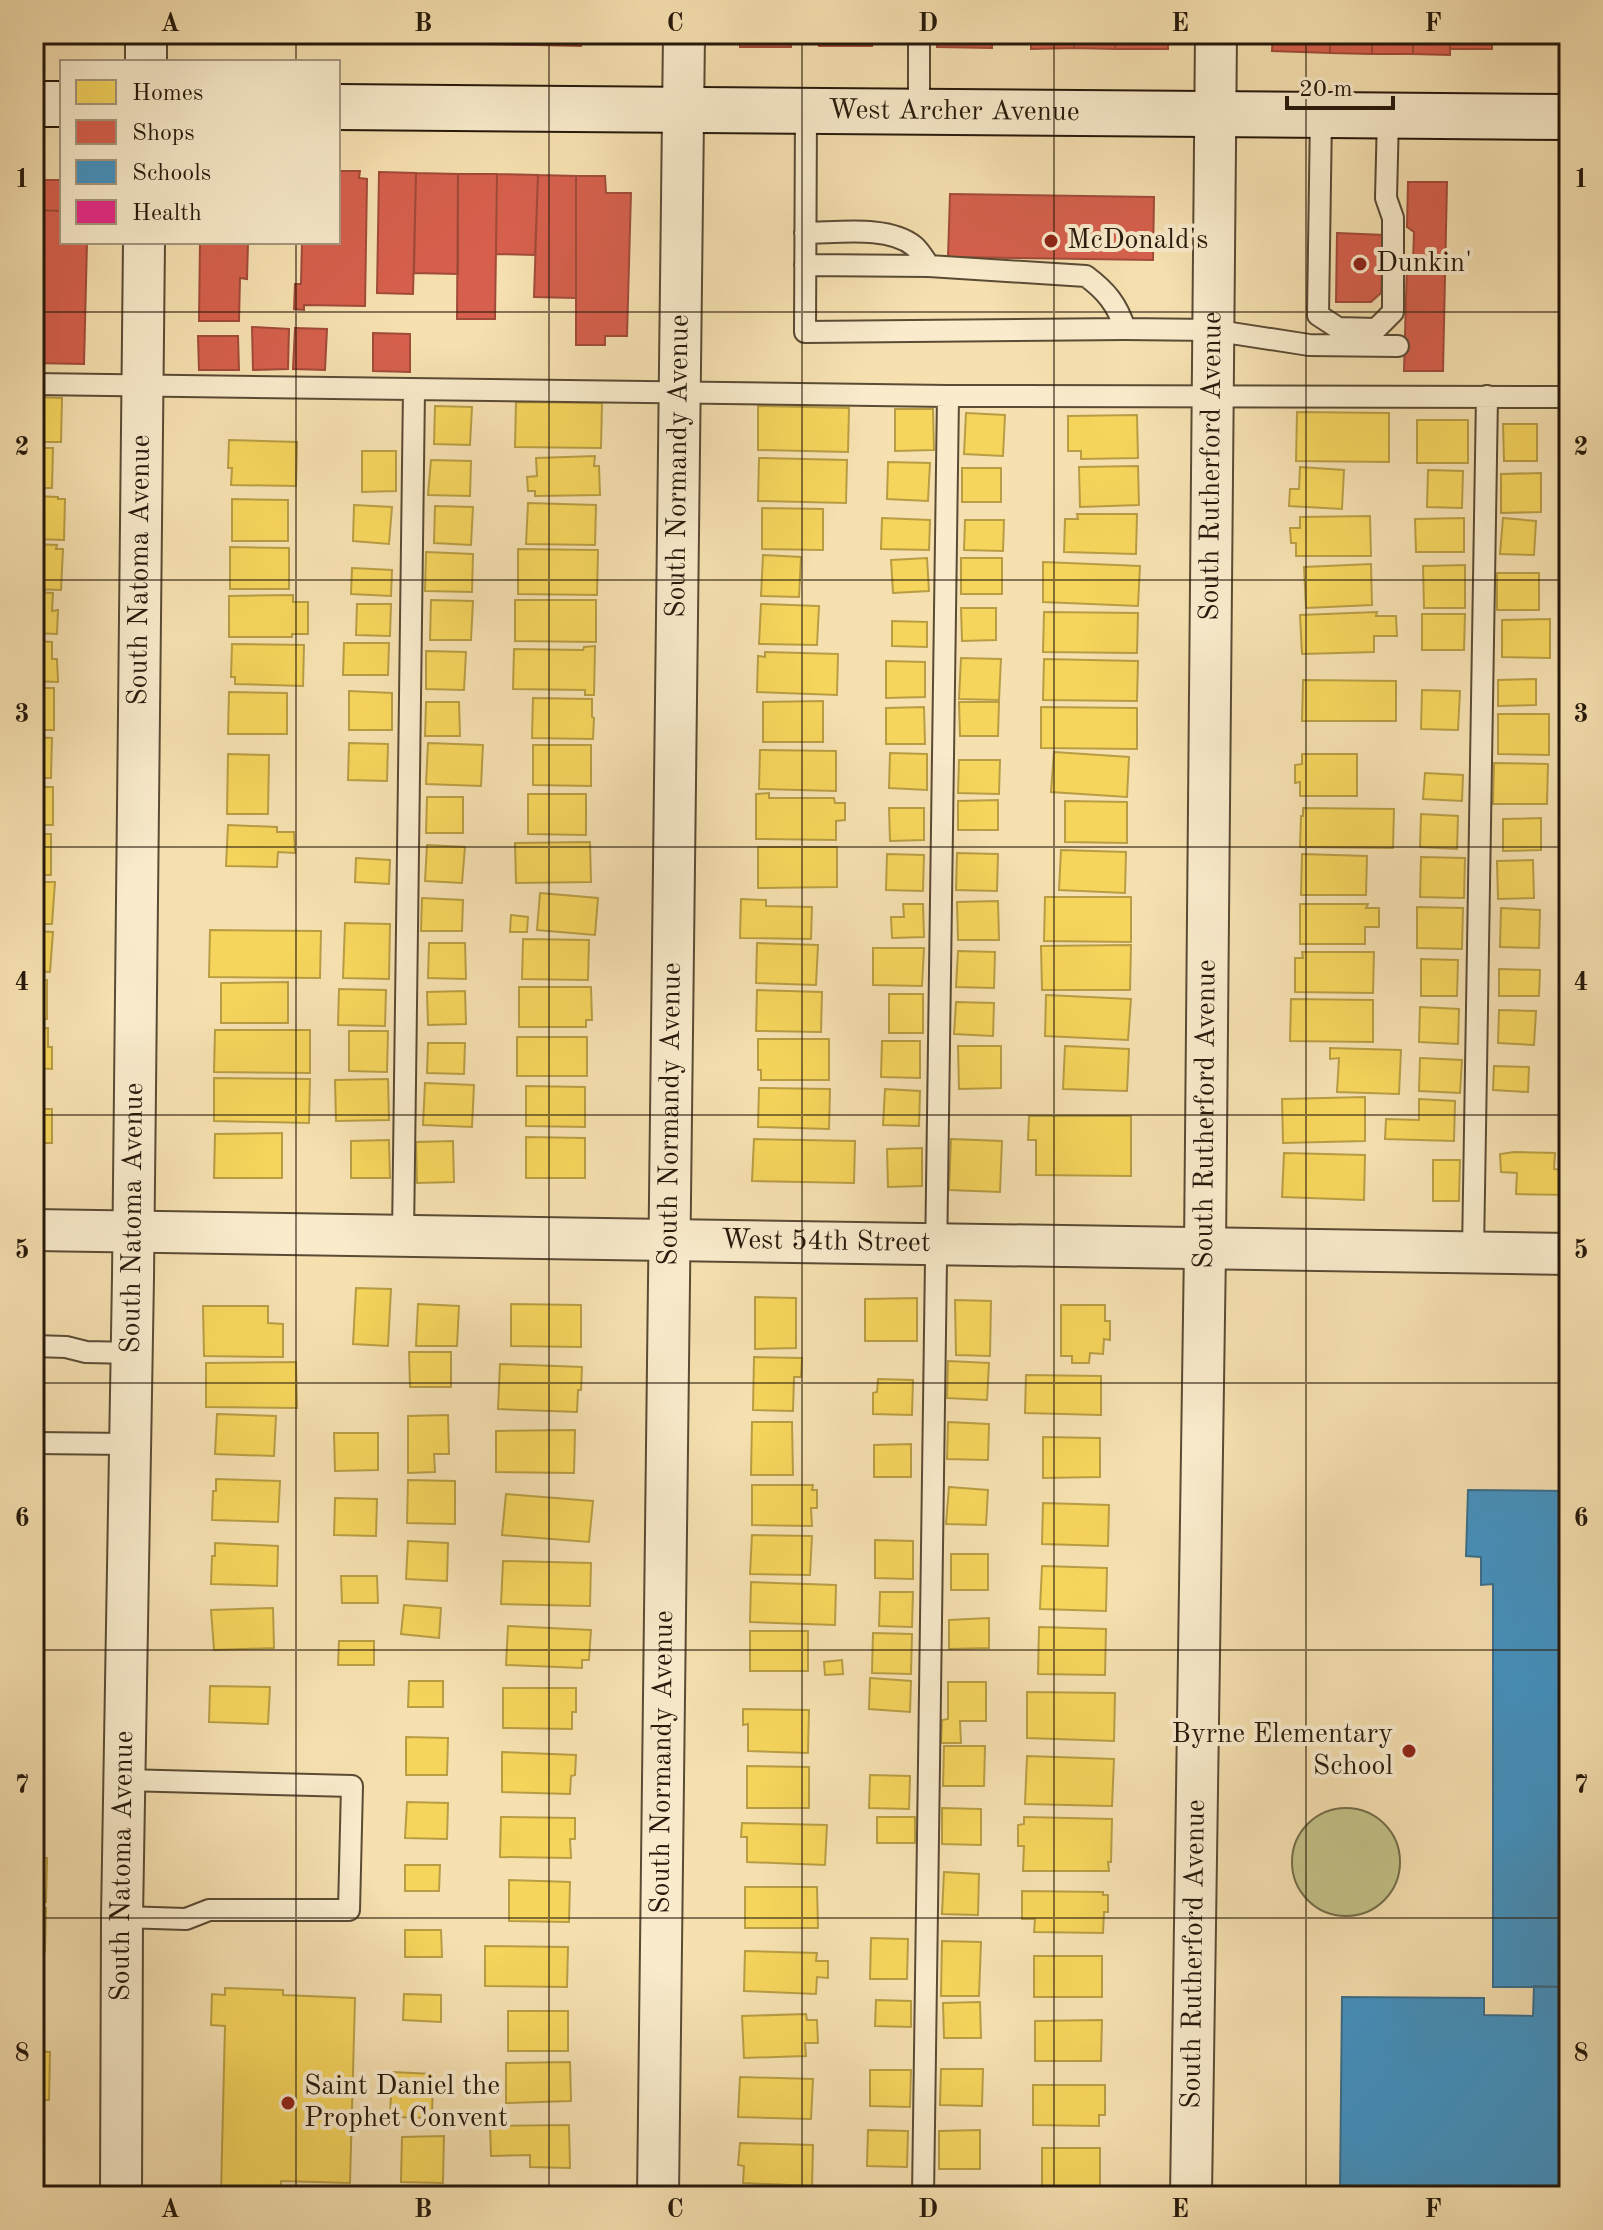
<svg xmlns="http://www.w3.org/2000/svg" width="1603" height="2230" font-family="'Old Standard TT',serif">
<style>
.green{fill:#c2c187;stroke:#746d49;stroke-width:2}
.homes{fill:#f6d55c;stroke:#b89d44;stroke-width:2}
.shops{fill:#d6604d;stroke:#a14b39;stroke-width:2}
.schools{fill:#4393c3;stroke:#3a6e8c;stroke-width:2}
.health{fill:#e7298a;stroke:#ad2464;stroke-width:2}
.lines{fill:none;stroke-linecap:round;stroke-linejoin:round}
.service-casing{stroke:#5a4b34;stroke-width:24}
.minor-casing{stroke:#5a4b34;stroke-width:44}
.secondary-casing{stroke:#26190b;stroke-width:48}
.service{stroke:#f9ebcc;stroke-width:20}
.minor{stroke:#f9ebcc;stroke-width:40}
.secondary{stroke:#f9ebcc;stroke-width:44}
.grid{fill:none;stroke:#26190b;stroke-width:2;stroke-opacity:0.55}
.poi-dot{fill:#8f2418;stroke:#f9ebcc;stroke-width:3}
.labels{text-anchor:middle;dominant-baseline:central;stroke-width:8;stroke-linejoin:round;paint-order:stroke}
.street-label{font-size:28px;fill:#26190b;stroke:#f9ebcc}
.poi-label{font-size:28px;fill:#26190b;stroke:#f9ebcc;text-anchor:start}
.neatline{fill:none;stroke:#26190b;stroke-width:3}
.grid-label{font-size:26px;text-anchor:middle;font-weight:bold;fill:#26190b}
</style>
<rect width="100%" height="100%" fill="#f6e0b0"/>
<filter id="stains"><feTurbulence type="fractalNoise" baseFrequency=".0025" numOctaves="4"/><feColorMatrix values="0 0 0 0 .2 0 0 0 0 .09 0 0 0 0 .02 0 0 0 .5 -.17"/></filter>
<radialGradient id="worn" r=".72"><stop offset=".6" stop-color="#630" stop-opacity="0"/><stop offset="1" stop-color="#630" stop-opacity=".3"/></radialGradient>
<path class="green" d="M1292 1862a54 54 0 1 1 108 0a54 54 0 1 1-108 0Z"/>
<path class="homes" d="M34,397L62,398L61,442H34Z
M516,402L602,403L601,448L515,447Z
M435,406L472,407L470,445L434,444Z
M758,406L849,408L848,452L758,450Z
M895,409H933L934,450L895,451Z
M1297,412L1389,413V462L1296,461Z
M966,413L1005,415L1003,456L964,454Z
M1137,415L1138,458L1081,459V451H1068V416Z
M1417,420H1468V463H1417Z
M1503,424H1537V461H1504Z
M229,440L297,442L296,486L231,485L232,468H228Z
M34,448H53L52,488H34Z
M362,451H396V491L362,492Z
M595,456L594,466H599L600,495L535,496V491H528L527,477L537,476L536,458Z
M759,458L847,460L846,503L758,501Z
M431,460L471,461L470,496L428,495Z
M888,462L930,463L928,501L887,499Z
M1138,466L1139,505L1080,507L1079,467Z
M1300,467L1344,470L1342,509L1289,506L1290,489H1299Z
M962,468H1001V502H962Z
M1428,470L1463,471L1462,508L1427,507Z
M1541,473V512L1501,513V474Z
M34,496L58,497V499H65L64,540L34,539Z
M232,499L288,500V541H232Z
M528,503L596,505L595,545L526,544Z
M354,505L392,507L389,544L353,541Z
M435,506L473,507L471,545L434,543Z
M762,508L823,509V550L762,549Z
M1077,514H1137L1136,554L1064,552L1065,519H1078Z
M1370,516L1371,556H1296V543H1291L1290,528H1300V517Z
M882,518L930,520L929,550L881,549Z
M1464,518V552H1416L1415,519Z
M1503,518L1536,521L1534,555L1500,554Z
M965,520H1004L1003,551L964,550Z
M34,544L57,545L56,549H63L61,590L34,589Z
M230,547L289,548V589H230Z
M518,549L598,550L597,595L518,594Z
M426,552L473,554L472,592L425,591Z
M763,555L801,557L799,597L761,596Z
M927,558L929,591L893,593L891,560Z
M961,558H1002V594H961Z
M1043,562L1140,566L1138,606L1043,602Z
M1371,564L1372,605L1306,608L1304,567Z
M1465,565V608H1424L1423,566Z
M352,568L392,570L391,596L351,594Z
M1497,573H1539V610H1497Z
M34,592L53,593L52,611L58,610L57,634L34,633Z
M293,595V602H308V634H292V637H229V596Z
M431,600L473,601L471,640H430Z
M515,600H596V642L515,641Z
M357,604H391L390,636L356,635Z
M761,604L819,606L817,645L759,644Z
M961,608H996V640L962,641Z
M1044,612L1138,613L1137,653L1043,652Z
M1377,612L1376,616H1396L1397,636H1374V652L1302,654L1300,615Z
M1422,614H1465L1464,650H1422Z
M1550,619V658L1502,657V620Z
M892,621L927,622V647L892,646Z
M34,641L52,642V659H57L58,682L34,681Z
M344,643H389L388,675H343Z
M232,644L304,645L303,686L235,684V677H231Z
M595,646L594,695H585V690L513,689L514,649L583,650L584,647Z
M426,651L466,652L464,690L426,689Z
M765,652L838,654L837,695L757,692L758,656L765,657Z
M961,658L1001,659L999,700L959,699Z
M1044,659L1138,661L1137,701L1043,700Z
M886,661L925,662V697L886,698Z
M1536,679V705L1498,706V680Z
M1303,680L1396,681V721H1302Z
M34,688H54V730H34Z
M1422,690L1460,691L1458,730L1421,729Z
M349,691L392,693V730H349Z
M229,692L287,693V734H228Z
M533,698L592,699V717L594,718L593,739L532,738Z
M823,701V742H763V702Z
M426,702H459L460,736H425Z
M959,702H999L998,736H960Z
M924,707L925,744H886V708Z
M1041,707L1137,708V749L1041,748Z
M1498,714H1549V755L1498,754Z
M34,737L52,738L51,778H34Z
M349,743L388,744L387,781L348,780Z
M428,743L483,745L481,786L426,784Z
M533,745H591V786L533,785Z
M760,750L836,751V791L759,789Z
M1054,752L1129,757L1127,797L1051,792Z
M890,753L927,754V790L889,788Z
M228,754L269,755L268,814H227Z
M1302,754H1357V796H1300V782L1295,783V765L1302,764Z
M959,760H1000L999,794L958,793Z
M1494,763L1548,764L1547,804H1493Z
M1425,773L1463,775L1462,801L1423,799Z
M34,787H53V825H34Z
M769,793V798H834L835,803H845V820L836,821V840L756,839V794Z
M528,794H586V835L528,834Z
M427,797H463V833H426Z
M998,800V830H958V801Z
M1065,801L1127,802V843L1065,842Z
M889,808H924V840L890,841Z
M1303,808L1394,809L1393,848L1300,847L1301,816H1303Z
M1421,814L1458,816L1457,849L1420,847Z
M1541,818V850L1503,851V819Z
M228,825L277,827V832H294L295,853L278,852L277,867L226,866Z
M34,834H51V875H34Z
M590,842L591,882L516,883L515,843Z
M427,845L465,847L462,883L425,881Z
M758,847H837V887L758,888Z
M1061,850L1126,852L1125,893L1059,890Z
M957,853L998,854L997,891L956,890Z
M887,854L924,855L923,891L886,890Z
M1302,854L1367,856L1366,895H1301Z
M1421,857L1465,858L1464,898L1420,897Z
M356,858L390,860L389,884L355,882Z
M1533,860L1534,898L1498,899L1497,861Z
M34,882H55L52,924H34Z
M540,893L598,898L595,935L537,930Z
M1045,897H1131V942L1044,941Z
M422,898L463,900L462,931H421Z
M741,899L766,900V906L812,907L811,939L740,938Z
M998,901L999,940H958L957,902Z
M903,904H923L924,937L892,938L891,917H904Z
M1300,904H1368L1366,908H1379V927H1365V944H1300Z
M1417,907L1463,908L1462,949L1417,948Z
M1501,908L1540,910L1539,948L1500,947Z
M511,915L528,917L527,932H510Z
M345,923L390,924L389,979L343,978Z
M210,930L321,931L320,978L209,977Z
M34,931L53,932L50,972L34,971Z
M523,939L589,940L588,980L522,979Z
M429,943H465L466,979L428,978Z
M757,943L818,945L816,985L756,983Z
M1131,945L1130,990H1042L1041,946Z
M873,948H924L922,986L873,985Z
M958,951L995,952L994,988L956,987Z
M1302,952H1374L1373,993L1295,992V958H1303Z
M1421,959L1458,960L1457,996H1421Z
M1499,969L1540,970L1539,996H1499Z
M34,980H47V1019H34Z
M288,982V1023H221V983Z
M519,987H591L592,1020H586V1027H519Z
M339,989L386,990L385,1026L338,1025Z
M757,990L822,992L821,1032L756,1031Z
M465,991L466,1024L428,1025L427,992Z
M889,994H923V1033H889Z
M1046,995L1131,999L1128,1040L1045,1036Z
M1291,999L1373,1000V1042L1290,1041Z
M956,1002L994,1003L993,1036L954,1034Z
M1420,1007L1459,1009L1458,1044L1419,1042Z
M1499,1010L1536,1011L1534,1045L1498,1043Z
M34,1028H48V1047H52V1069L34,1068Z
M215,1030H310V1073L214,1072Z
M349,1031H388L387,1072L349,1071Z
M517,1037H587V1076H517Z
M758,1039H829V1080H761V1070H758Z
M882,1041H920V1078L881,1077Z
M428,1043H465L464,1074L427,1073Z
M958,1046H1001V1088L959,1089Z
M1065,1046L1129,1049L1127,1091L1063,1089Z
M1330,1048L1401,1050L1399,1094L1337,1092L1339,1058L1330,1059Z
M1420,1058L1462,1060L1460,1093L1419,1091Z
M1494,1066L1529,1067L1528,1092L1493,1090Z
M214,1078L310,1079L309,1123L214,1121Z
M388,1079L389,1120L336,1121L335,1080Z
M425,1083L474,1085L472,1127L423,1125Z
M526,1086L585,1087V1127L526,1126Z
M759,1088L830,1089L829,1129L758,1127Z
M885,1089L920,1091L919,1126L883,1125Z
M1365,1097V1141L1283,1143L1282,1099Z
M1419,1099L1455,1101L1454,1141L1385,1139L1386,1119L1419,1120Z
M34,1109H52V1143H40V1157H34Z
M1029,1116H1131V1176L1036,1175V1140H1028Z
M282,1133V1178H214L215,1134Z
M526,1137L585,1138V1178H526Z
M754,1139L855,1141L854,1183L752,1181Z
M951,1139L1002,1141L1000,1192L949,1190Z
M389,1140L390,1178H351V1141Z
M453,1141L454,1182L417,1183L416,1142Z
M922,1148V1186L888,1187L887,1149Z
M1514,1152L1555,1153L1554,1169L1569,1170V1195L1516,1194L1517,1173L1501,1172L1500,1154Z
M1284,1153L1365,1155L1364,1200L1282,1197Z
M1433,1160H1460L1459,1201H1433Z
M356,1288L391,1289L388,1346L353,1344Z
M755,1297L796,1298V1348L755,1349Z
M917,1298V1341H865V1299Z
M955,1300L991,1301L990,1356L956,1355Z
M418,1304L459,1306L457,1346H416Z
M511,1304L581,1305V1347L511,1346Z
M1061,1305H1105V1321H1110V1340L1104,1339L1103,1354L1090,1353L1089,1363H1072V1356H1061Z
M203,1306H268V1323L283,1324V1357L204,1356Z
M409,1352H451V1387H410Z
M754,1357L802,1358L801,1377H794L793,1411L753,1410Z
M948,1361L989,1363L987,1400L947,1398Z
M296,1362L297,1408L206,1407V1363Z
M500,1364L582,1367L581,1390H578L577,1412L498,1409Z
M1026,1375L1101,1376V1415L1025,1413Z
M878,1379L913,1380L912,1415L873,1414V1393L877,1392Z
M217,1414L276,1416L274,1456L215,1454Z
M448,1415L449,1454H434L435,1472L408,1473V1416Z
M752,1422H792L793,1475H751Z
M948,1422L989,1424L988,1460L947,1459Z
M575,1430L574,1473L496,1472V1431Z
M334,1433H378V1470L335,1471Z
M1043,1437L1100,1438V1477L1043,1478Z
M911,1444V1477H874V1445Z
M216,1479L280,1481L278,1522L212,1520L213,1491H216Z
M408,1480L455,1481V1524L407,1523Z
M752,1485H813L812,1490H817V1508H811L812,1526L752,1525Z
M949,1487L988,1490L986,1525L946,1524Z
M506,1494L593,1501L589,1542L502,1535Z
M335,1498L377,1499L376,1536L334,1535Z
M1043,1503L1109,1505L1108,1546L1042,1544Z
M752,1535L812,1536L810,1575L750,1574Z
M875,1540L913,1541V1579L875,1578Z
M408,1541L448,1543L447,1581L406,1579Z
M215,1543L278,1546L277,1586L211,1584L212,1556H215Z
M951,1554H988V1590H951Z
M503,1561L591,1563L590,1606L501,1604Z
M1042,1566L1107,1568L1106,1611L1040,1609Z
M341,1576H377L378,1603H342Z
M751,1582L836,1585L835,1625L750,1622Z
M880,1592H913L912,1627L879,1626Z
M404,1605L441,1608L439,1638L401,1634Z
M273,1608L274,1648L214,1650L211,1610Z
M989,1618V1648L949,1649V1620Z
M508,1626L591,1630L589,1660H582V1668L506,1665Z
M1039,1627L1106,1629L1105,1675L1038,1674Z
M750,1631H808V1671H750Z
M873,1633L912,1634L911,1674L872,1673Z
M339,1641H374V1665H338Z
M842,1660L843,1674L825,1675L824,1662Z
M870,1678L911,1681L910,1712L869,1709Z
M409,1681H443V1707H408Z
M948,1682H986V1721H960L961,1743H941L942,1720L948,1719Z
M210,1686L270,1687L268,1724L209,1722Z
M503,1688H576V1712H572V1729L503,1728Z
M1027,1692L1115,1693L1114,1741L1027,1738Z
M743,1709L809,1710L808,1753L748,1751V1724L743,1725Z
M406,1737L448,1738L447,1775H406Z
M944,1746H985L984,1786H943Z
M502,1752L576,1755L575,1775L571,1776L570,1794L502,1792Z
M1027,1756L1114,1759L1112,1806L1025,1804Z
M747,1766L809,1767V1808H747Z
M870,1775L910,1776L909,1809L869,1808Z
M407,1802L448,1803L447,1839L405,1838Z
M942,1808L981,1809V1845L942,1844Z
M501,1817L575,1818V1839H570L571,1858L500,1857Z
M877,1817H915V1843H877Z
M1024,1817L1112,1819L1111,1862H1108L1109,1871H1023L1024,1846H1018V1825L1024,1824Z
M742,1823L827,1825L825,1865L747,1862V1837H741Z
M34,1858H47L46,1902H34Z
M405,1865H440L439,1891H405Z
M944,1872L979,1874L978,1915L942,1914Z
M509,1880L570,1882L569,1922L509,1921Z
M745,1887H817L818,1928H745Z
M1022,1891L1103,1892V1895H1108V1912H1104L1103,1933L1034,1932L1035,1919H1022Z
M34,1907L46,1908L45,1952L34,1951Z
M405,1930H441L442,1957H405Z
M871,1938L908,1939L907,1979H870Z
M942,1941L981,1942L979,1996H941Z
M485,1946L568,1947L567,1987L485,1986Z
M745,1951L817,1953L816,1961H828V1978L817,1977L816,1994L744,1991Z
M1034,1956H1102V1997H1034Z
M225,1988L283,1990V1995L355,1998L350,2183L281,2181L280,2194L221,2192L225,2026L211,2025L212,1994L225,1995Z
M404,1994L441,1995V2022L403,2020Z
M876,2000L911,2001V2027L875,2026Z
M980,2002L981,2038H944L943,2003Z
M508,2011H568V2051H508Z
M806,2014L807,2020H817L818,2043H805L806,2056L744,2058L742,2016Z
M1102,2020L1101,2061H1035V2021Z
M34,2051L50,2052L49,2100H34Z
M570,2062L571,2101L506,2103V2063Z
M941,2069H983L982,2106L940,2105Z
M870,2070H911L910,2107L870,2106Z
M392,2072L433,2074L432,2118L390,2117Z
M740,2077L813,2079L811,2119L738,2117Z
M1033,2085H1105V2115H1099V2126L1033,2125Z
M34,2117H38L37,2168H34Z
M569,2125L570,2168L530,2167V2155L491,2156L490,2126Z
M868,2130L908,2131L907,2167L867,2166Z
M980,2130V2169H939V2131Z
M444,2136L443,2183L401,2182L402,2137Z
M740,2143L813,2145L812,2186L743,2183L744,2166L738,2165Z
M1042,2148H1100V2191L1042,2192Z"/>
<path class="shops" d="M42,34H97L89,43L42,42Z
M535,34H581V46L535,45Z
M581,34H631V42H581Z
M740,34H791V47H740Z
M819,34H872V46H819Z
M937,34H992V48L937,47Z
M1031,34H1074V48L1031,49Z
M1074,34H1115V49L1074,48Z
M1115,34H1168V49H1115Z
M1273,34H1330V53L1272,51Z
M1330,34H1372V54L1330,53Z
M1372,34H1413V54H1372Z
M1413,34H1450V55L1413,54Z
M1450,34H1492V49H1450Z
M338,171H360L359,178L367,179L365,306L304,305V310L294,309L295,284H301L302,242H338Z
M379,172L416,173L413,294L377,293Z
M416,173L458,174V274L414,273Z
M458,174H497L495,319H457Z
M497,174L538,175L535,255L496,254Z
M538,175L576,176V298L534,297Z
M576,176H605L606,193H631L627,336H605V345H576Z
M34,180H62V211L34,210Z
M1408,182H1447L1443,371H1404L1407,262H1413L1414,232L1407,227Z
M950,194L1154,197L1153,260L948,257Z
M34,210L62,211V242H87L84,364L34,363Z
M1337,233L1384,235L1381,293L1371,302H1336Z
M200,242H248L247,279L240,278L239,321H199Z
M252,327L289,329L288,369L253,370Z
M295,328L327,329L325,370L293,369Z
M373,333L410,334V372L373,371Z
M198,336H238L239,370H199Z"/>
<path class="schools" d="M1468,1490L1569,1491V1987H1493V1584L1481,1585V1557L1466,1556Z
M34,1507H39L34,1784Z
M1534,1986L1569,1987V2196L1340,2192L1342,1997L1484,1998V2015L1533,2016Z"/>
<path class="health" d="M410,34H535V45L409,43Z"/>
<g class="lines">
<g class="service-casing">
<path id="service" d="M806,111L805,332L1125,329L1212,330L1309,345L1398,346
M919,112V34
M1321,115L1318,315L1338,328L1376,329L1393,312V218L1386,198L1388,116
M805,233C837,233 888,225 914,246C920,251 925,260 929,266
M805,265L929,266L1086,276C1106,291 1117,304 1125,329
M34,384L948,396L1569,397
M403,1236L414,390
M1473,1252L1487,396
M34,1346L66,1347L86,1352L132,1353
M34,1443L130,1444
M122,1917L186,1919L209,1910H349L352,1786L124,1780
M923,2196L948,396"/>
</g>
<g class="minor-casing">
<g id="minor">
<path d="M146,62V34"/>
<path id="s1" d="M34,1230L1569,1254"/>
<path id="s2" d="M121,2196L122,1917L133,1277L144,242"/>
<path id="s3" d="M658,2196L684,34"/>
<path id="s4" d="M1191,2196L1205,1249L1216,34"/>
</g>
</g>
<g class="secondary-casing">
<g id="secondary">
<path d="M34,104H62"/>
<path id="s5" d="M338,107L1569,117"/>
</g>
</g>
<use href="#service" class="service"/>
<use href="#minor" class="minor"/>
<use href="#secondary" class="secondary"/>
</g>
<path class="grid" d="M296,34V62M549,34V2196M802,34V2196M1054,34V2196M1306,34V2196M296,242V2196M34,312H1569M34,580H1569M34,847H1569M34,1115H1569M34,1383H1569M34,1650H1569M34,1918H1569"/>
<g class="poi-dot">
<circle cx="1051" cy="241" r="8"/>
<circle cx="1360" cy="264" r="8"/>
<circle cx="1409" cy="1751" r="8"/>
<circle cx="288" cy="2103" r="8"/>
</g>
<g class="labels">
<g class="street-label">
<text stroke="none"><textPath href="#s5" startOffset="616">West Archer Avenue</textPath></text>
<text stroke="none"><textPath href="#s3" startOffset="1730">South Normandy Avenue</textPath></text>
<text stroke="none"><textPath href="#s4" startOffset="1730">South Rutherford Avenue</textPath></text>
<text stroke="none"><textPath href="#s2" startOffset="1626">South Natoma Avenue</textPath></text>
<text stroke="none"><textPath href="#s3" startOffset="1082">South Normandy Avenue</textPath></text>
<text stroke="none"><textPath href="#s4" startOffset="1082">South Rutherford Avenue</textPath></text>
<text stroke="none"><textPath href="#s2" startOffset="978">South Natoma Avenue</textPath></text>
<text stroke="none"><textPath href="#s1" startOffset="792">West 54th Street</textPath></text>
<text stroke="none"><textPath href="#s3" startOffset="434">South Normandy Avenue</textPath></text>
<text stroke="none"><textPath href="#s2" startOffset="330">South Natoma Avenue</textPath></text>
<text stroke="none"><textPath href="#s4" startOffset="242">South Rutherford Avenue</textPath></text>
</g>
<g class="poi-label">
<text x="1067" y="241">McDonald's</text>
<text x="1376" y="264">Dunkin'</text>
<text x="1393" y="1735" text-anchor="end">Byrne Elementary<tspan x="1393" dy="32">School</tspan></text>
<text x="304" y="2087">Saint Daniel the<tspan x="304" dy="32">Prophet Convent</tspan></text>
</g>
</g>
<rect width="1603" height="2230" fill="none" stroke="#f6e0b0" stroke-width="88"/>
<rect x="60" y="60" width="280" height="184" fill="#f9ebcc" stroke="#a5977f" stroke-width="2"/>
<rect x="76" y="80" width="40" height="24" fill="#f6d55c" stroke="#a5977f" stroke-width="2"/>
<text x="132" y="100" font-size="24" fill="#26190b">Homes</text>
<rect x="76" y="120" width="40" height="24" fill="#d6604d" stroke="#a5977f" stroke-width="2"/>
<text x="132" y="140" font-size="24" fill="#26190b">Shops</text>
<rect x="76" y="160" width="40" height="24" fill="#4393c3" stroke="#a5977f" stroke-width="2"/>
<text x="132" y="180" font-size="24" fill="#26190b">Schools</text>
<rect x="76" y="200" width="40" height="24" fill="#e7298a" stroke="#a5977f" stroke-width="2"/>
<text x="132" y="220" font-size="24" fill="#26190b">Health</text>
<path d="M1287 96v12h106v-12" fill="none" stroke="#26190b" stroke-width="4"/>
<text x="1299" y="96" font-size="24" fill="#26190b" stroke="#f9ebcc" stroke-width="6" paint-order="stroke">20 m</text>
<rect x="44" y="44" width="1515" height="2142" class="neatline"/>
<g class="grid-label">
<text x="170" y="31">A</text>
<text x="423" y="31">B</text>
<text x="675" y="31">C</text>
<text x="928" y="31">D</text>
<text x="1180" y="31">E</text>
<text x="1433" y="31">F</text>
<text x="22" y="187">1</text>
<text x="1581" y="187">1</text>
<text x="22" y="455">2</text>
<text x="1581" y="455">2</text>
<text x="22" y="722">3</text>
<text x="1581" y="722">3</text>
<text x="22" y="990">4</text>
<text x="1581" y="990">4</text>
<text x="22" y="1258">5</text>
<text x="1581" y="1258">5</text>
<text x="22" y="1526">6</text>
<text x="1581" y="1526">6</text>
<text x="22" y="1793">7</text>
<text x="1581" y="1793">7</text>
<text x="22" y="2061">8</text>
<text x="1581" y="2061">8</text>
<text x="170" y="2217">A</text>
<text x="423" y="2217">B</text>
<text x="675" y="2217">C</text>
<text x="928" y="2217">D</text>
<text x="1180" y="2217">E</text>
<text x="1433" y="2217">F</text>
</g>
<rect width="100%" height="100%" filter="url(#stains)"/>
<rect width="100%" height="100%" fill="url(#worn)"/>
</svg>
